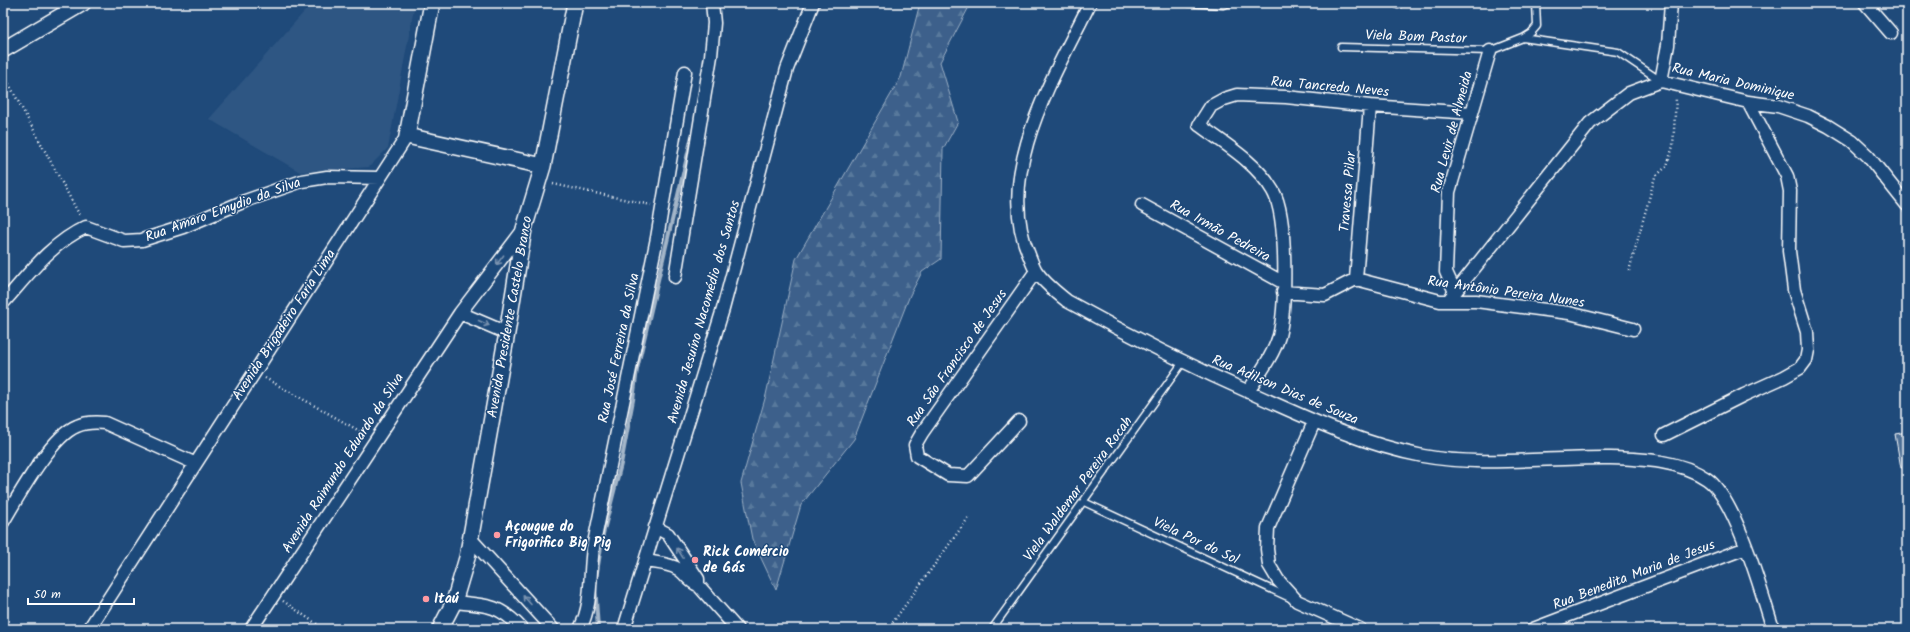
<svg xmlns="http://www.w3.org/2000/svg" width="1910" height="632" font-family="Kalam,sans-serif">
<style>
.built{fill:#2e5683}
.forest{fill:url(#forest-firs);stroke:#9eb0c5}
.lines{fill:none;stroke-linecap:round;stroke-linejoin:round}
.stream{stroke:#a3b5c8;stroke-width:4}
.building{fill:#507197;stroke:#fff}
.service-casing{stroke:#fff;stroke-width:9}
.minor-casing{stroke:#fff;stroke-width:15}
.tertiary-casing{stroke:#fff;stroke-width:18}
.path{stroke:#fff;stroke-width:2.5;stroke-dasharray:1 3;stroke-linecap:butt}
.service{stroke:#1f4a7a;stroke-width:6}
.minor{stroke:#1f4a7a;stroke-width:12}
.tertiary{stroke:#1f4a7a;stroke-width:15}
.oneway{stroke:#7992af}
.poi-dot{fill:#ff9aa2;stroke:#1f4a7a;stroke-width:1.5}
.labels{text-anchor:middle;dominant-baseline:central;stroke-width:3;stroke-linejoin:round;paint-order:stroke}
.street-label{font-size:14px;fill:#fff;stroke:#1f4a7a}
.poi-label{font-size:14px;font-weight:bold;fill:#fff;stroke:#1f4a7a;text-anchor:start}
</style>
<defs>
<pattern id="forest-firs" width="22" height="20" patternUnits="userSpaceOnUse"><rect width="22" height="20" fill="#3c618b"/><path d="M5 1l3.5 6h-7zM16 11l3.5 6h-7z" fill="#59799c"/></pattern>
</defs>
<rect width="100%" height="100%" fill="#1f4a7a"/>
<filter id="ink" filterUnits="userSpaceOnUse"><feTurbulence type="fractalNoise" baseFrequency=".025" numOctaves="2"/><feDisplacementMap in="SourceGraphic" scale="8" xChannelSelector="R" yChannelSelector="G"/><feConvolveMatrix kernelMatrix="1 2 1 2 8 2 1 2 1" color-interpolation-filters="sRGB"/></filter>
<g filter="url(#ink)">
<path class="built" d="M312,3H415L388,148L369,167L300,172L209,119Z"/>
<path class="forest" d="M920,3H971L940,62L958,122L943,149L941,259L922,272L910,295L854,439L801,505L776,590L752,539L741,483L766,395L796,259L901,77Z"/>
<g class="lines">
<path class="stream" d="M598,629L595,585L603,534L621,464L633,400L637,369L692,136"/>
</g>
<path class="building" d="M1907,432V467L1901,468L1895,434Z"/>
<g class="lines">
<g class="service-casing">
<path id="service" d="M1188,3L1223,5L1230,3
M1398,5L1400,3
M1523,38L1618,52L1661,81
M1341,47L1490,51L1523,38L1531,33L1537,26L1536,3
M1084,502L1290,598
M992,629L1183,362"/>
</g>
<g class="minor-casing">
<path id="minor" d="M1090,3C1055,75 993,173 1029,255C1031,260 1033,266 1036,271C1044,283 1056,292 1067,301C1130,336 1194,368 1260,397C1313,421 1366,445 1423,456C1481,467 1550,457 1610,458C1643,459 1679,460 1707,479C1736,499 1762,594 1773,629
M1865,3L1891,33
M1661,81L1748,102L1778,106L1808,116L1828,126L1852,141L1868,156L1907,205
M1661,81L1668,45L1671,3
M1142,205L1284,283
M675,277L711,56L714,23L712,3
M1356,279L1370,106
M1283,292L1325,295L1356,279L1440,301H1476L1569,313L1633,329
M1455,292L1446,272L1449,192L1490,51
M1448,301L1590,123L1629,93L1661,81
M3,303C28,275 51,243 86,227L124,241L142,240L183,227L245,201L302,181L327,177L380,178
M460,313L507,333
M1248,392C1259,374 1273,356 1279,336C1286,307 1288,217 1273,191C1257,163 1225,144 1199,125L1211,106L1224,99L1237,95L1286,97L1370,106L1472,113
M1019,421L968,476L948,475L917,456L915,445L922,433L1036,271
M1314,422L1268,528L1267,549L1269,565L1278,580L1297,601L1360,629
M1664,435L1744,395L1784,377L1800,368L1806,360L1808,350L1807,332L1794,290L1789,251L1790,191L1787,176L1748,102
M3,522C18,497 51,436 77,426C86,422 95,422 105,423L194,463
M655,527L668,534L698,579V585
M470,538L553,629
M646,561C656,563 669,563 678,569C686,574 689,582 698,585L737,629
M454,602C486,605 499,604 522,629
M89,629L407,136
M251,629L460,313L524,229
M580,629C593,602 589,577 593,548L657,238L685,72
M624,629L723,309L787,69L813,3
M1533,629L1746,548"/>
</g>
<g class="tertiary-casing">
<path id="tertiary" d="M432,3L407,136L543,166
M3,50L83,3
M440,629L454,602L467,558L507,333L524,229L543,166L575,3"/>
</g>
<path class="path" d="M3,73L80,216
M553,184L651,205
M1629,271L1655,177L1667,166L1673,146L1676,98
M265,378L365,434
M283,601L324,629
M888,629L969,517"/>
<use href="#service" class="service"/>
<use href="#minor" class="minor"/>
<use href="#tertiary" class="tertiary"/>
</g>
<defs><path id="oneway-shaft" d="M-6 0H5M1.5-3L5.5 0L1.5 3" fill="none" stroke-width="1.6" stroke-linecap="round" stroke-linejoin="round"/></defs>
<g class="oneway">
<use href="#oneway-shaft" transform="translate(500 260) rotate(127)"/>
<use href="#oneway-shaft" transform="translate(484 323) rotate(24)"/>
<use href="#oneway-shaft" transform="translate(680 553) rotate(-122)"/>
<use href="#oneway-shaft" transform="translate(527 600) rotate(-132)"/>
</g>
</g>
<g class="poi-dot">
<circle cx="497" cy="535" r="4"/>
<circle cx="695" cy="560" r="4"/>
<circle cx="426" cy="599" r="4"/>
</g>
<g class="labels">
<g class="street-label">
<text transform="translate(1416 37) rotate(2)">Viela Bom Pastor</text>
<text transform="translate(1733 82) rotate(13)">Rua Maria Dominique</text>
<text transform="translate(1330 87) rotate(5)">Rua Tancredo Neves</text>
<text transform="translate(1452 132) rotate(-75)">Rua Levir de Almeida</text>
<text transform="translate(1348 192) rotate(-85)">Travessa Pilar</text>
<text transform="translate(223 210) rotate(-20)">Rua Amaro Emydio da Silva</text>
<text transform="translate(1220 231) rotate(29)">Rua Irmão Pedreira</text>
<text transform="translate(1506 292) rotate(8)">Rua Antônio Pereira Nunes</text>
<text transform="translate(704 312) rotate(-74)">Avenida Jesuíno Nacomédio dos Santos</text>
<text transform="translate(510 317) rotate(-80)">Avenida Presidente Castelo Branco</text>
<text transform="translate(284 325) rotate(-57)">Avenida Brigadeiro Faria Lima</text>
<text transform="translate(619 348) rotate(-78)">Rua José Ferreira da Silva</text>
<text transform="translate(957 358) rotate(-55)">Rua São Francisco de Jesus</text>
<text transform="translate(1285 390) rotate(23)">Rua Adilson Dias de Souza</text>
<text transform="translate(343 463) rotate(-57)">Avenida Raimundo Eduardo da Silva</text>
<text transform="translate(1078 489) rotate(-54)">Viela Waldemar Pereira Rocah</text>
<text transform="translate(1196 541) rotate(25)">Viela Por do Sol</text>
<text transform="translate(1634 575) rotate(-21)">Rua Benedita Maria de Jesus</text>
</g>
<g class="poi-label">
<text x="505" y="527">Açougue do<tspan x="505" dy="16">Frigorifico Big Pig</tspan></text>
<text x="703" y="552">Rick Comércio<tspan x="703" dy="16">de Gás</tspan></text>
<text x="434" y="599">Itaú</text>
</g>
</g>
<rect width="1910" height="632" fill="none" stroke="#1f4a7a" stroke-width="16"/>
<rect x="8" y="8" width="1894" height="616" fill="none" stroke="#fff" stroke-width="1.5" filter="url(#ink)"/>
<path d="M28 598v6h106v-6" fill="none" stroke="#ffffff" stroke-width="2"/>
<text x="34" y="598" font-size="12" fill="#ffffff" stroke="#1f4a7a" stroke-width="3" paint-order="stroke">50 m</text>
</svg>
